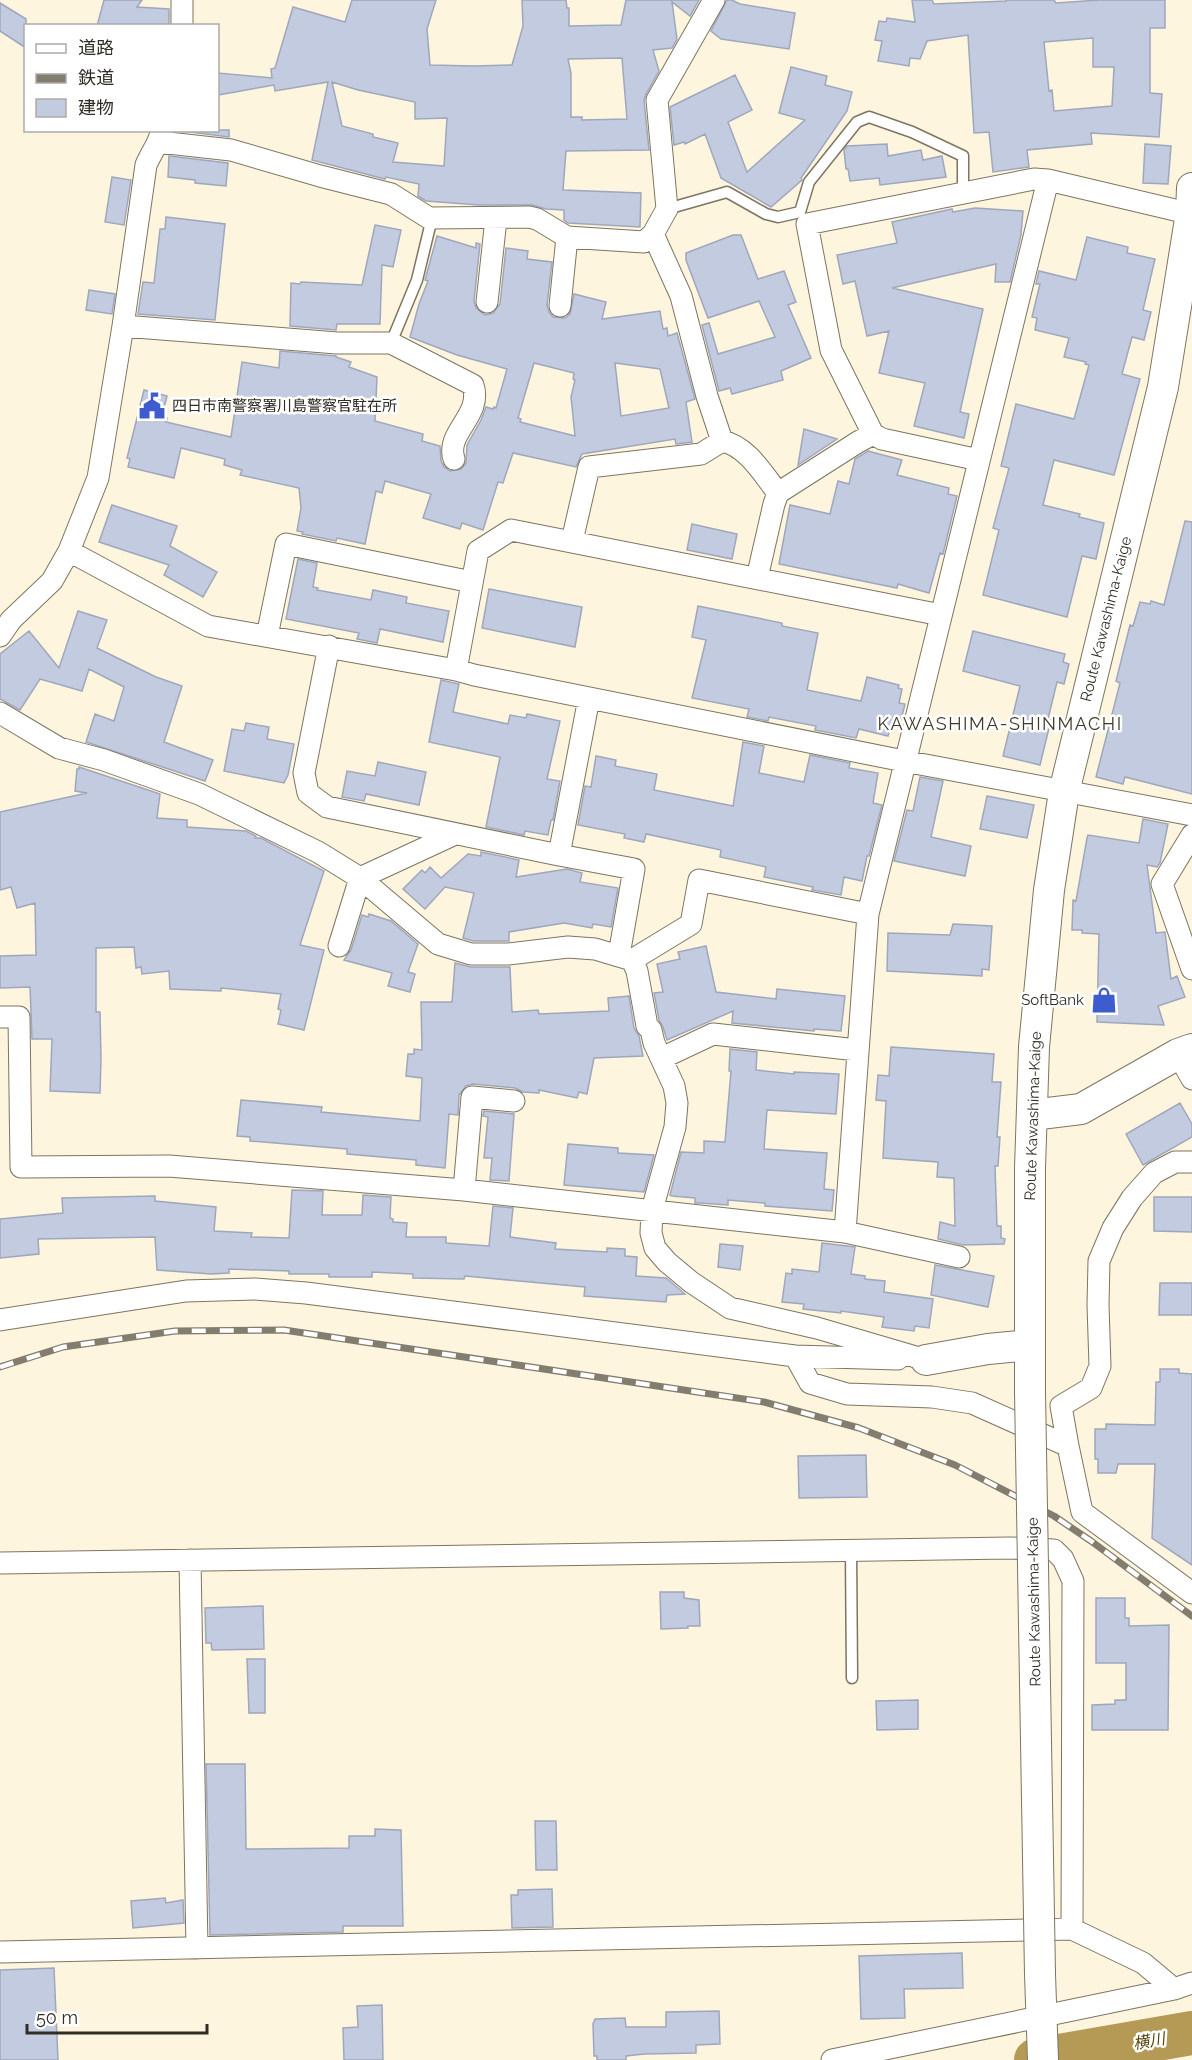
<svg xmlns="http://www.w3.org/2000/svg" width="1192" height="2060" font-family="Raleway,'Noto Sans JP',sans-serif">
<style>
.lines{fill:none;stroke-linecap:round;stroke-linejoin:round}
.river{stroke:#b49a55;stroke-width:44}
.building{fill:#c3cbe0;stroke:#9fa7bc;stroke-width:1.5;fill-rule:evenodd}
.lane-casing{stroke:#7d7561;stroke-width:13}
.street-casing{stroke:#7d7561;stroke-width:23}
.secondary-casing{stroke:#7d7561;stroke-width:32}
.lane{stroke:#fff;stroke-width:10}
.street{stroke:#fff;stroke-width:21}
.secondary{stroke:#fff;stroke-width:30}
.rail-casing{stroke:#827d6f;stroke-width:7}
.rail{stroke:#fff;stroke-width:4.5;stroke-dasharray:14;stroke-linecap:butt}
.secondary-bridge-casing{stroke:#7d7561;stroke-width:32;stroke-linecap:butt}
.secondary-bridge{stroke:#fff;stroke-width:30}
.labels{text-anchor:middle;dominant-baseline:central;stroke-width:5;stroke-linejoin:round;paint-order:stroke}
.poi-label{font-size:15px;fill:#302d25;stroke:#fff;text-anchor:start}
.street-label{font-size:15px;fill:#302d25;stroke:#fff}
.water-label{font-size:16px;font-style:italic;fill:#57450e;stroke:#fff}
.quarter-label{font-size:18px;letter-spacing:1.5px;fill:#413a28;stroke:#fff}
</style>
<rect width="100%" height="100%" fill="#fef5df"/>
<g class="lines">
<path class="river" d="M1036,2060L1192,2033"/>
</g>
<path class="building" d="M104,0H142L137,7L169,9V26H97Z
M352,0H436L427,29L430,65L474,66L512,65L523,26L522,0H566L567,8H569V26L621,25L626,0H699L690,16L672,2L677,39L672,48L653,50L659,71L646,94L644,100L649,150L566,151L563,190L641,193L640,227L568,223L564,220V210L546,209L532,205H479L426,201L418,196L419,184L386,177L385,179L312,160L328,82L275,91L274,85L218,95V73L272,78L271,69L275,68L293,7L345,22ZM622,58L627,119L582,120V117H571V73L568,59ZM332,82L358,90L415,102V119L447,118L444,166L393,162L398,143L373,137V134L342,126Z
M727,0H732L740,4L795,13L789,49L721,39L711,31Z
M912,0H932L934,4L1006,1V0H1054L1056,3L1099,0H1165V28H1150V93L1162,94L1159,137L1091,133L1092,144L1027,150L1029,167L993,172L989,132L974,133L968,35L927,41L920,59L910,58L909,66L878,61L882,41L875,40L879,21L886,22L887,18L915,22ZM1093,38V67H1114L1112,106L1054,111L1052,90L1049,91L1044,42Z
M0,3L26,19V48L0,31Z
M791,67L827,76L825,85L852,92L847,111L801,178L802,180L771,207L721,178L705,134L685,144L684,142L674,145L670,107L735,75L752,110L728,122L747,172L805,120L779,113Z
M174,130H229V137Z
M887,144L888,156L921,150L923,160L942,156L946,177L880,185L879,178L850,181L848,169H846L844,150L847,146Z
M1145,144L1171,146L1168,184L1143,183Z
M169,156L228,163L226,186L195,183V180L168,177Z
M112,177L131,180L124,225L105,222Z
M975,208L1023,211L1021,235L1010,282H995L996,264L892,288L983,309L960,412L969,414L964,438L914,426L925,383L879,373L889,331L867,336L855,281L843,284L837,255L897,243L892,222L952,209L953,212Z
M166,217L225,224L215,320L138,314L143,282L154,283L160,229H165Z
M375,225L401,230L393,267L382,265L380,324H337L336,330L290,326L291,283L300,284L301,282L362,285Z
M733,235H741L758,279L784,271L796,302L788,305L811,358L781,371L783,380L732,394L730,388L719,391L702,325L709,323L718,354L775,337L759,301L708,318L686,260V253Z
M437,236L476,248V243L480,244L474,301L476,308L485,315L493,313L500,304L506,248L528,251L527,259L552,262L547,305L549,312L553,317L565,318L570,314L574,294L606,302L602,319L660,311L663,329L667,328L668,336L677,333L695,399L686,402L692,442L676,444L675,439L582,454L576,467L513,453L503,483L498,482L483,530L462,523L460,529L423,518L431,494L385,481L382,493L376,491L365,544L337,538L336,541L302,534L303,532L297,531L301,508L299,488L240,475L242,470L224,465L225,459L181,448L174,478L128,467L130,459L127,458L144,390L167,396L162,417L167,418L166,422L231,437L242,362L279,368L280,351L336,356V357L351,362L349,367L377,377L375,421L423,434L422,441L440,446L441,461L444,467L450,471L461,469L466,463L467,445L481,420L486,407L493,409L494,407L496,408L507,369L457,355L410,337L419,304L428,281L425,280ZM534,363L574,373L573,379L575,380L571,397L575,436L520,422L521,419L518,418ZM615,363L660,369L669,408L621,416Z
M1087,237L1128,247L1127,253L1155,259L1143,310L1151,312L1144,340L1132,337L1122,374L1140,379L1114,475L1054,460L1043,505L1080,514L1079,517L1104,523L1096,559L1082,556L1067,617L983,595L999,530L993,528L1009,468L1001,466L1016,404L1074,419L1089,365L1085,364L1086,362L1064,357L1069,338L1035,330L1037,318L1032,317L1040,284H1036L1039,271L1076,280Z
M89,290L115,294L112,314L86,310Z
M804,429L837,439L798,465Z
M868,451L902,460L897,475L949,488L948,494L957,496L943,554L940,553L929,593L898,584L897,588L779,564L790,505L830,514L838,481L849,484L855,459Z
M112,505L177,526L170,546L217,572L203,597L164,575L169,565L99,542Z
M1185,521L1192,522V794L1125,777L1123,784L1096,777L1120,683L1116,681L1130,625L1133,626L1140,602L1150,604L1151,601L1164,605Z
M692,524L737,534L732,559L687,550Z
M298,559L317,563L313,587L318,588L317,590L371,600L373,590L407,597L406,603L449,611L443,642L380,629L377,643L357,639L359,633L286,619Z
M489,589L582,607L575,647L482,628Z
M698,606L782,623V626L818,633L807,690L861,701L867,677L899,685L898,688L902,689L899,703L905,704L900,724L892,723L888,736L859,729L856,738L815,730L816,726L769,717L768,721L747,717L749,709L692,698L706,640L692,637Z
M78,611L107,620L97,648L156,677L182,686L164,742L213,760L205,781L86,742L95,714L114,721L124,687L89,669L82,691L40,679L20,710L0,699V654L29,631L59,668Z
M973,631L1065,654L1063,662L1069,664L1064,684L1057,682L1048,719L1051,720L1040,765L1003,756L1020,686L963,671Z
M441,680L459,684L453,712L508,724L510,715L526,718L527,714L560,721L547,779L560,781L553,820H551L548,835L525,831L524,835L486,827L500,757L429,742Z
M246,723L269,727L267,739L294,744L288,775L284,783L224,771L232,729L244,731Z
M743,742L764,746L759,773L804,782L810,755L850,763L849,768L878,773L873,803L882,805L869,856H867L862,881L844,877L841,895L812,890L813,887L764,877L766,867L720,857L721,850L646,834L644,842L624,838L625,834L578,825L585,786L591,787L596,756L616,760L615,766L657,774L654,790L733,806Z
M378,762L426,772L419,805L366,794L364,801L342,797L347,771L375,776Z
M79,767L160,794L157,818L187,820V827L246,831L256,836L255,838H261L324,871L300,945L324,950L304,1030L278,1024L281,1010L278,1009L281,994L221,988V991L170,989L169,971L142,974L141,967L136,968L134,947L96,948V1012H100L101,1059L100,1093L50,1091L52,1039H32L30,987L0,988V956L36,955L35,903L17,908L11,887L0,890V812L87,793L75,791L77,769H79Z
M920,777L943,781L931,837L971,846L965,876L894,861L907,810L913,811Z
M987,796L1034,805L1027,838L980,829Z
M1143,819L1168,824L1160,863L1157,867L1147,865L1156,933L1165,932L1171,979L1177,976L1185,997L1158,1006L1164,1025L1097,1022L1099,934L1082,933V930H1072L1073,900L1076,901L1087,838L1088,835L1139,843Z
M481,852L519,860L516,877L567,869L582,873L580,882L618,888L611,927L593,924L592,928L564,923L509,932V941H473L463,938L474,893L445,887L425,909L403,889L422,870L425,873L430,867L441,878L468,854L481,856Z
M369,914L391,921L418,944L408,972L415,974L410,992L388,986L392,973L344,960L351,950L362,915L368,917Z
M953,924L992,926L989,970L982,969V976L887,971L888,933L950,935Z
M706,946L716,992L776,999L777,989L845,996L841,1031L814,1029V1031L732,1023L733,1011L667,1040L663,1027L659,1020L654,993L663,992L657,964L680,959L678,952Z
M455,963L471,967H510L512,1012L538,1010L539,1014L609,1011L608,998L629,996L634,1028L639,1036L643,1056L594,1058L587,1094L579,1092L577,1098L539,1090V1093L523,1092L515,1088L473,1084L466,1086L459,1095L458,1115L449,1114L445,1168L416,1165V1160L347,1154V1149L250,1141V1137L237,1136L241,1100L322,1107L321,1112L420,1121L422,1078L406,1076L408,1054H414V1049L422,1050L421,1002H452Z
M891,1047L994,1054L992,1082H1001L997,1137H1000L998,1166H995L997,1226H1001V1238L1005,1239L1004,1244L963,1245L938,1239L940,1222L955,1226L954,1178L937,1177L938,1162L883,1158L886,1101L876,1100L878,1075L889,1076Z
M730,1049L757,1052L756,1070L794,1074V1072L839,1074L836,1114L767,1110L764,1149L827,1153L824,1189L834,1190L832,1211L765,1206V1203L728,1200V1205L700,1203H695V1198L672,1196L670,1195L681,1152L704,1153V1141L725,1142L731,1071H729Z
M1180,1103L1192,1124V1137L1143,1165L1126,1134Z
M484,1111L514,1114L509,1181L490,1180L492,1158H484L488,1117L483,1116Z
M568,1144L618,1148V1153L654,1155L644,1192L564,1185Z
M292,1190L323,1191L322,1215H362L363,1195L391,1197L390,1218L393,1219V1222L407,1223L406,1237H446V1243L489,1246L493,1206L513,1208L510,1237L556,1243L555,1249L607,1252V1248L625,1249V1256L637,1257L636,1276L666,1278L685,1294L667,1295L666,1302L584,1296L585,1287L465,1276L464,1279L413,1278V1274L372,1272V1277H329V1274H289V1271L229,1269V1273L211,1274L157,1270L155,1237L38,1239L39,1254L0,1258V1219L63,1213L62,1198L155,1196V1201L216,1207L214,1231L252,1233L251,1237L289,1238Z
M1154,1197H1192V1232L1154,1231Z
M822,1243L855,1247L851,1274L865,1276V1279L885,1281L884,1292L933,1299L929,1328L915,1326L914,1331L882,1327L884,1317L841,1311V1313L803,1309L804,1304L782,1302L786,1273L792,1274V1269L819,1272Z
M720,1244L743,1246L740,1270L718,1267Z
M935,1265L994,1276L988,1307L931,1295Z
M1160,1283H1192V1315H1159Z
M1160,1369H1179V1373L1192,1374V1565L1152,1538L1155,1464H1118L1116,1473H1098V1459H1095V1429H1106V1424L1155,1425L1156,1382H1160Z
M866,1455L867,1497L799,1498L798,1456Z
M660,1592H684V1598L699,1600L700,1626H688V1628L661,1629Z
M1096,1598H1125V1618H1129V1626L1169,1625L1168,1730H1092V1705L1115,1704V1700H1126V1663H1096Z
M263,1606L264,1649L212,1650L211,1643H206L205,1608Z
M247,1659H265V1713H249Z
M918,1700V1729L877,1730L876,1701Z
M206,1764H245L246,1849L349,1848V1836H375V1829L401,1830L403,1926H343V1932L210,1935Z
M535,1821H556L557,1870H536Z
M552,1889L553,1927L512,1928L511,1895H518V1890Z
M165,1898L166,1903L183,1900L184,1923L133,1928L131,1901Z
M962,1953L963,1988L904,1989L905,2018L861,2019L859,1956Z
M54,1968L58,2060H0V1970Z
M382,2005L383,2060H344L343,2028L358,2027L357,2006Z
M719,2011L720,2044L696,2045V2053L644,2054L626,2056V2060H597V2056H594L593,2024L595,2019L625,2018L626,2027H666V2012Z"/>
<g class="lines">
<g class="lane-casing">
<path id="lane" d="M667,209L727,192L766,214L778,217L800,212L809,182L857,122L869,117L912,132L963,156V192
M391,343L417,280L432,218
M851,1551L852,1678"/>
</g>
<g class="street-casing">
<path id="street" d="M182,26V0
M159,142L231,150L320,176L391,194L429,218L529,217L537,219L567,237L644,242L653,234L667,209L657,100L714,0
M653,234L681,296L707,396L722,441
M487,302L496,219
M560,306L567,237
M123,326L337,343H391L473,385C483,416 445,432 454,459
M979,460L882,439L873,434L831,350L807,224L1034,179L1048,180L1192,214
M572,541L589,467L701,454L722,441C747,446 763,474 778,493
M69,551L208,626L456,670L474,675L904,761L1192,815
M757,578L774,504L778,493L858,442L873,434
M0,636L11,620L52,581L69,551L98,478L123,326L146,165C151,153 159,143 162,130
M267,636L286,544L472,582
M329,646L304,773L308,793L327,807L559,855L589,698
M456,670L478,551L511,530L941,615
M0,713L59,748L104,760L199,794L318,852L360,878L438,944L471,954H508L568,947L595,949L632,960L637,971L647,1026L651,1030L654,1043L674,1086L677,1103L675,1127L652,1210L651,1233L655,1248L667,1262L691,1282L730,1308L817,1328L926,1360
M1192,835L1162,884L1192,969
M559,855L634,869L619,955
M339,946L360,878L455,834
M632,960L691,924L699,880L868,914
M0,1017H19L21,1167L169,1166L464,1190L845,1232L959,1257
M1178,1054L1192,1079
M662,1058L713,1034L857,1050
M464,1190L472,1097L514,1101
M845,1232L868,914L1048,180
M0,1320L186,1291L255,1289L306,1293L795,1356L898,1359
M795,1356L810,1383L847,1394L932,1397L972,1403L1068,1446L1082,1512L1192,1593
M1068,1446L1061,1406L1091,1388L1100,1366L1098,1305L1099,1261L1113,1228L1132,1198L1154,1173L1175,1162H1192
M190,1560L197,1948
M0,1563L1010,1548L1054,1550L1063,1559L1073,1581L1072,1929L0,1952
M1072,1929L1143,1963L1174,1989
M832,2060L1174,1989L1192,1983"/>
</g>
<g class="secondary-casing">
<path id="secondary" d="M1032,1115L1081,1109L1178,1054L1192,1049
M926,1360L988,1349L1029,1345
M1030,1392V1168L1034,1047L1049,890L1064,792L1163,387L1191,213L1192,188
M1040,1974L1043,2060"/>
</g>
<use href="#lane" class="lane"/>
<use href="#street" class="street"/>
<use href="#secondary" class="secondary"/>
<g class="rail-casing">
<path id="rail" d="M0,1367L63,1347L175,1331L284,1330L764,1402L859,1428L955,1465L1054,1516L1091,1541L1192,1616"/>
</g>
<use href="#rail" class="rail"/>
<g class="secondary-bridge-casing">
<path id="secondary-bridge" d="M1030,1392L1040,1974"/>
</g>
<use href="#secondary-bridge" class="secondary-bridge"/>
</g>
<defs>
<g id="civic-bare" transform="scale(2.07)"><path d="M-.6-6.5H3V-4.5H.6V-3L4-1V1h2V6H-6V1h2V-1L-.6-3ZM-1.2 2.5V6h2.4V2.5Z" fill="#3f5cce" stroke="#fff" stroke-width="2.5" paint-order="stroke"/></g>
<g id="shop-bare" transform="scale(2.07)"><path d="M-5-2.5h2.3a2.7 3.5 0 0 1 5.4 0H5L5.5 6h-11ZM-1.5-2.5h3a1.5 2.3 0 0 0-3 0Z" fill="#3f5cce" stroke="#fff" stroke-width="2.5" paint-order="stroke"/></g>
</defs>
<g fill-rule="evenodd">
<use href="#civic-bare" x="152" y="406"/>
<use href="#shop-bare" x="1104" y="1000"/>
</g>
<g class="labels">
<g class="poi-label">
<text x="172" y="406">四日市南警察署川島警察官駐在所</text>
<text x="1084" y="1000" text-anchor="end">SoftBank</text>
</g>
<g class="street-label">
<text transform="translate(1106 619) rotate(-76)">Route Kawashima-Kaige</text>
<text transform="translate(1033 1116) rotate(-88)">Route Kawashima-Kaige</text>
<text transform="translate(1034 1602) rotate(-91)">Route Kawashima-Kaige</text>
</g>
<g class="water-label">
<text transform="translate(1149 2041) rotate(-10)">横川</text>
</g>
<g class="quarter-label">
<text x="1000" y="723">KAWASHIMA-SHINMACHI</text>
</g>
</g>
<rect x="24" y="24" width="195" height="108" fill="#ffffff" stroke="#acaba8" stroke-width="1.5"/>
<rect x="36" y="44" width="30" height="9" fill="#ffffff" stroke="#acaba8" stroke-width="1.5"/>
<text x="78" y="54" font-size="18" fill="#302d25">道路</text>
<rect x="36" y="74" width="30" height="9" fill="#827d6f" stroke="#acaba8" stroke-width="1.5"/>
<text x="78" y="84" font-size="18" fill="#302d25">鉄道</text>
<rect x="36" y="99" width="30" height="18" fill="#c3cbe0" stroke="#acaba8" stroke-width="1.5"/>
<text x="78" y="114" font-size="18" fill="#302d25">建物</text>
<path d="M27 2024v9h180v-9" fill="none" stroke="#302d25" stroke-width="3"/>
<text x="36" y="2024" font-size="18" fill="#302d25" stroke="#ffffff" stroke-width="4.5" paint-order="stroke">50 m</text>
</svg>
